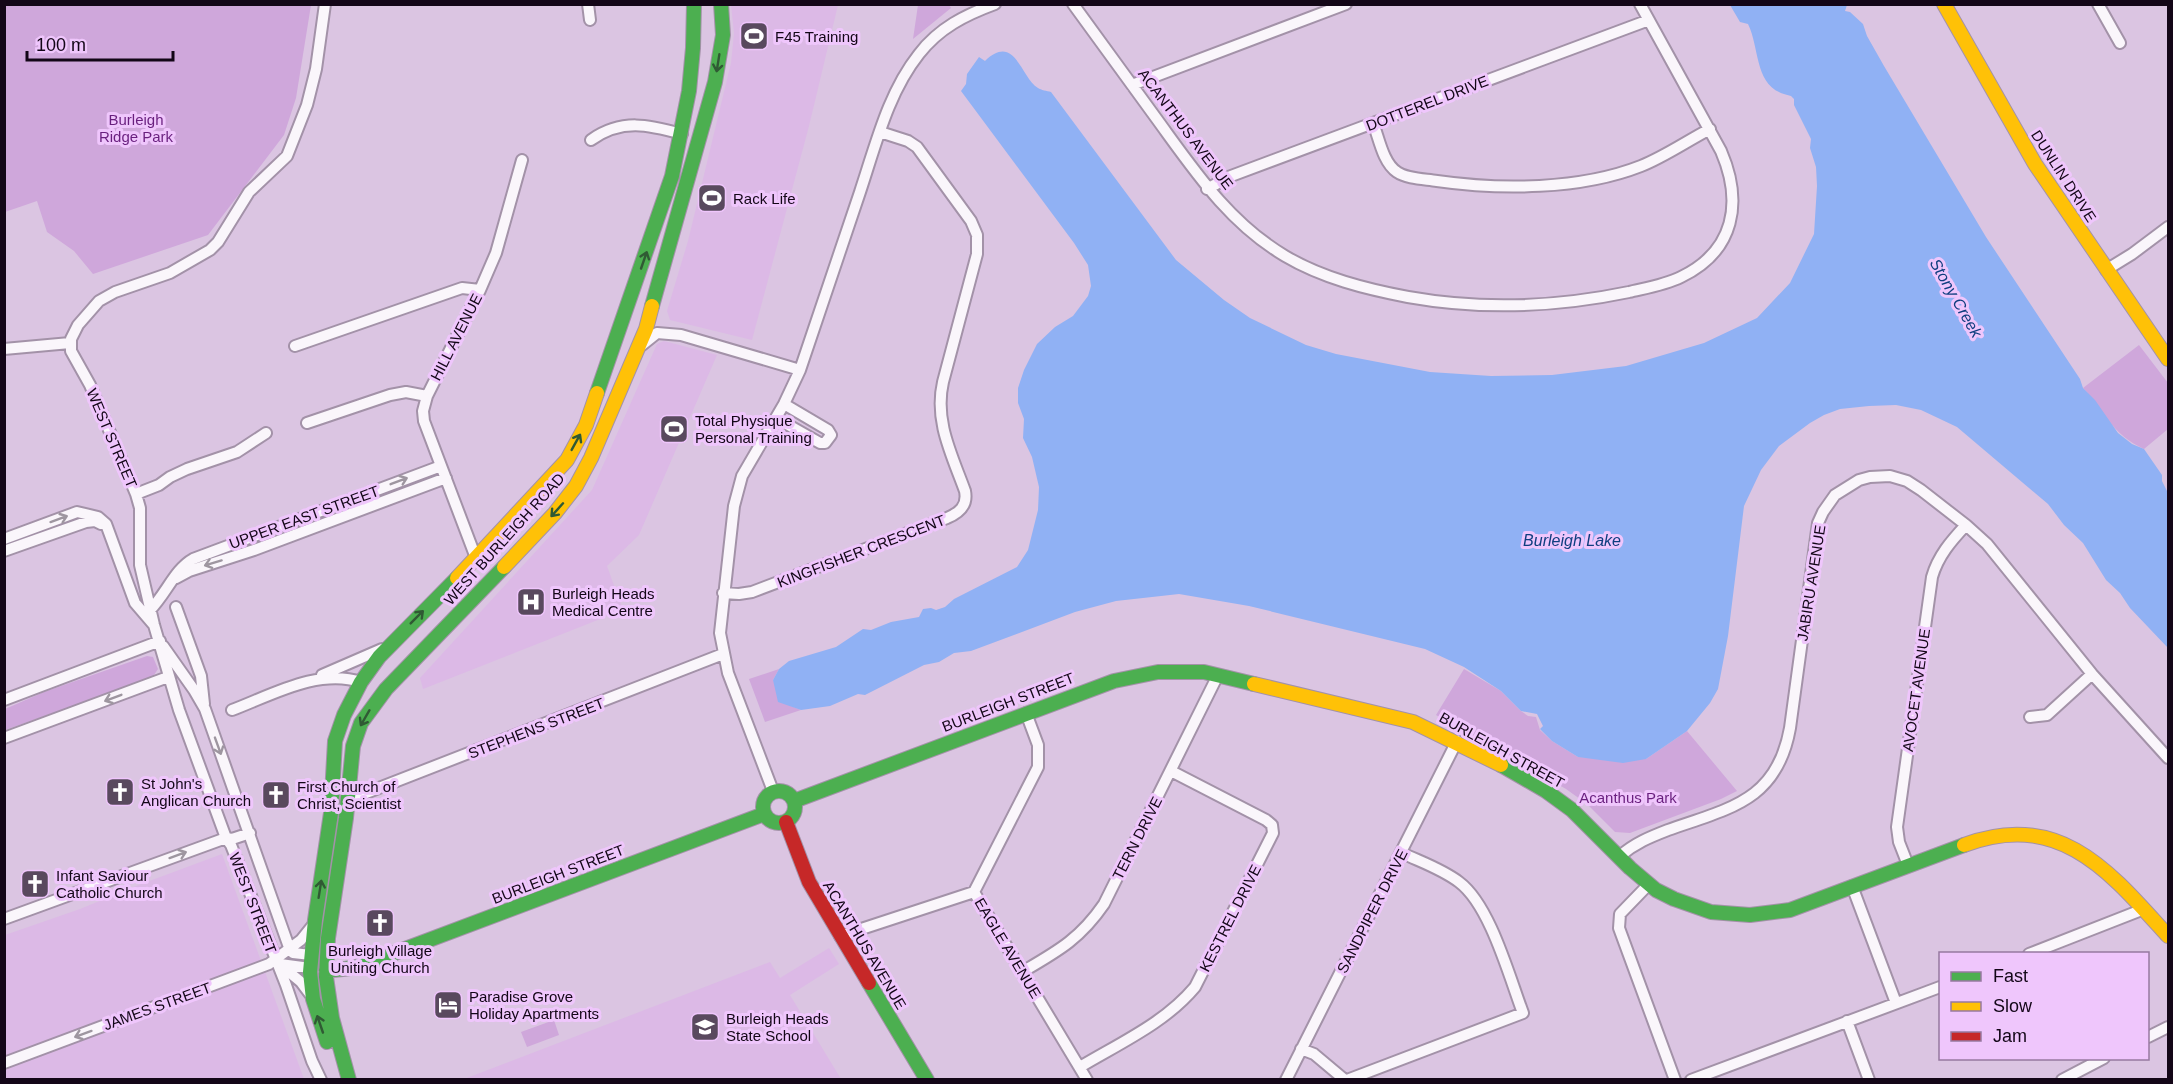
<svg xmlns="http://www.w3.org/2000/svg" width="2173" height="1084" font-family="Arial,sans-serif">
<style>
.built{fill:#dcb9e6}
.green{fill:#cfa7db}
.water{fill:#90b1f4}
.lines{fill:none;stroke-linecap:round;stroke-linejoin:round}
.street-casing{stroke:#a392a8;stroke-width:14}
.fast-casing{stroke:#a392a8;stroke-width:16}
.slow-casing{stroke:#a392a8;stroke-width:16}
.jam-casing{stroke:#a392a8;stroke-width:16}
.street{stroke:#faf6fb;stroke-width:10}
.fast{stroke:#4caf50;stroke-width:14}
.slow{stroke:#ffc107;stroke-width:14}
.jam{stroke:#c62828;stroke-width:14}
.oneway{stroke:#305a34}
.oneway2{stroke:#9e96a0}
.labels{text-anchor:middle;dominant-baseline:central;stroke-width:6;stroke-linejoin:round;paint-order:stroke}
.poi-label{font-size:15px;fill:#130617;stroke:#efc6fc;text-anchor:start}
.street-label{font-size:15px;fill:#130617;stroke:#efc6fc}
.park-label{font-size:15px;fill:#691f7e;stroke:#efc6fc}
.water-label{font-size:16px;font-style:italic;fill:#0f3e7f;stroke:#efc6fc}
</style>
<rect width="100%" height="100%" fill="#dbc5e2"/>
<path class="built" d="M731,5H838L809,126L752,340L670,320L667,311L688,241L731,63L734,33Z
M664,341L717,355L639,535L607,566L623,610L423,689L420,678L592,490L657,344Z
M222,854L304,1079L5,1080V935L80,909L136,886Z
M829,948L839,964L790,995L841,1079H464L770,962L780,978Z"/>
<path class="green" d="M5,4L311,5L296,98L284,135L208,235L93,274L74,251L47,232L37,201L5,212Z
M918,5H949L951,8L913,39Z
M2139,345L2168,383V429L2144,449C2111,434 2106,412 2083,388Z
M147,656L153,657L158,669L152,678L5,730V709L44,692Z
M779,669L773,680L791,706L801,710L765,722L749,679Z
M1464,669L1501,691L1521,711L1528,716L1536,717L1540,730L1552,741L1578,757L1646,759L1687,731L1737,791L1721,799L1630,833L1615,832L1587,804L1566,789L1436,715Z
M554,1020L559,1035L527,1047L521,1032Z"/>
<path class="water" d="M1730,5H1847L1845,11L1850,12L1863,24L1867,36L1884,66L1986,237L2080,379L2083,388L2095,400L2118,433L2132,444L2144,449L2162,475V481L2168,493V648L2130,608L2120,593L2106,580L2083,543L2064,525L2048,504L1957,427L1921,410L1896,405L1869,406L1840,409L1824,415L1810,423L1779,446L1761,470L1744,506L1728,636L1718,689L1710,703L1687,731L1646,759L1623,763L1578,757L1552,741L1540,729L1543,726L1537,714L1521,711L1501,691L1464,667L1425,649L1249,606L1179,594L1116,601L1075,612L971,651L954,653L939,662L924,665L865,695L858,694L830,706L801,710L778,702L773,680L779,669L789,661L836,647L863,629L871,630L891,622L919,617L923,609L931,608L936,610L945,607L954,599L1017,567L1028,550L1038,510L1039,487L1032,457L1023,438L1024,419L1018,403V388L1024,370L1037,344L1055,327L1073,316L1088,296L1091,286L1088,265L1074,243L961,91L966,84L967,74L979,57L985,61C1015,32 1021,78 1038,88C1041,90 1047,91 1051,92L1176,260L1224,300L1250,318L1306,345L1336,354L1430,372L1491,376L1552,375L1626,366L1704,343L1757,318L1790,283L1814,234L1817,186L1816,167L1810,148L1811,139L1794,105V99L1791,96C1753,89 1761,51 1748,24L1740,22Z"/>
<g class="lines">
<g class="street-casing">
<path id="street" d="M588,4L590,20
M1073,4C1101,42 1128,80 1156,118C1194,170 1228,222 1285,256C1322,278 1366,289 1408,297C1481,310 1557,307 1629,292C1646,288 1665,285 1681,277C1735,251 1743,202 1721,151L1640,4
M2098,4L2120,43
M1132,85L1346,4
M1373,123C1379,138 1383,163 1397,172C1407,179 1424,179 1437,181C1500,190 1580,190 1641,166C1664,157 1687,141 1710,129
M591,140C622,118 649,125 682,134
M1207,189L1231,176L1649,20
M2106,270L2132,254L2168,227
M642,345L657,333L681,335L800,370
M295,346L462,288L480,290
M4,349L70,343
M776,418L820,443H825L831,435L828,430L784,404
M307,423L390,395L406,392L427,396
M136,494L159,485L170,477L187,469L237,452L266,433
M4,539L77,512L98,517L106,524L135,603L153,624
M4,551L86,522L95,521L101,524
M476,558L424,421L423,411L427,396L480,290L496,253L522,160
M176,578L189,571L254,550L446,478
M723,593L739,594L752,592L947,518C959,513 968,506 965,491C952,455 934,421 943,382L977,254V235L971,221L917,147L908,141L880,132
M176,607L201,676L204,704
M150,610C166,594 175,569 193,559L441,466
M163,646L194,690L205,709L290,950L293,953L311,955
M322,675L382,649
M4,700L160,641
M232,710C272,695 318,668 361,682
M1026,713L1038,745V767L974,892L1087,1080
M2030,717L2047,715L2092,674
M4,738L168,677
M773,791L728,673L720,633L734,506L742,476L784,404L800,370C820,310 840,251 860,192C876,144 888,93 919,54C939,28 965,15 995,4
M348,800L723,654
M1620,856C1635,843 1650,837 1668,830C1730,808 1777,801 1790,728L1818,523L1823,512L1835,495L1859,480L1870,477L1890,476L1907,481L1921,490L1966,525L1987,544L2092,674L2168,758
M1908,865L1899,842L1897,827L1932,577C1938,556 1951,541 1966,525
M1649,884L1620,914L1619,928L1675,1080
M1852,886L1896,1003
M4,919L226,838L232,839L250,833
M840,936L974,892
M2029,954L2144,909
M278,963L301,982L310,994
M280,964L310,968
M1022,972C1058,951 1080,939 1104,904L1218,675
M1847,1021L1869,1080
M2148,1037L2168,1027
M1301,1049L1314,1054L1345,1080
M4,1063L269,964L301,940L313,925
M1080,1067C1120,1043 1165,1023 1195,987L1273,833L1272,825L1266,820L1171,771
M321,1080L312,1061L286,985L231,845L226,838L179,710L154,625L140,565V508L136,494L90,385L71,351V339L78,325L99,301L115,292L170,273L210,250L218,242L249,192L287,156L307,105L316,69L325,4
M1286,1080L1457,741
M1347,1080L1523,1013C1509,976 1490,905 1459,882C1442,869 1421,862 1402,853
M1691,1080L1940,987
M2062,1080L2104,1058"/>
</g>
<g class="fast-casing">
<path id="fast" d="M652,306L715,82L723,35L721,4
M597,393L672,176L689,91L693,48L694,4
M1501,765L1546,791L1572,810L1630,868L1656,890L1674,899L1711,912L1750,915L1790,910L1964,845
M763 807a16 16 0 1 1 32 0a16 16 0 1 1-32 0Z
M794,801L1114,681L1158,672H1204L1254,684
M326,970C353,970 373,964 397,952L764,814
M869,983L927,1080
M327,1042L313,999L310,972L315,920L331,813L335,741L344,715L361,682L379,657L457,578
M349,1080L332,1018L326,977L328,938L346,818L353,746L361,723L386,689L504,567"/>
</g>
<g class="slow-casing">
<path id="slow" d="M1944,4L2035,164L2168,359
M504,567L555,513L576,486L591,458L646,329L652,306
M457,578L567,460L586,425L597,393
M1254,684L1413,722L1501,765
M1964,845C2060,809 2110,872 2168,936"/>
</g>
<g class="jam-casing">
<path id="jam" d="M786,822L809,882L869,983"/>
</g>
<use href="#street" class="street"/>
<use href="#fast" class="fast"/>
<use href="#slow" class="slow"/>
<use href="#jam" class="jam"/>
</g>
<defs><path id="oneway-shaft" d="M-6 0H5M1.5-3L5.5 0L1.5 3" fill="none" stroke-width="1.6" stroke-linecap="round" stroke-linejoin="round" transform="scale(1.5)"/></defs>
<g class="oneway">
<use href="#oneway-shaft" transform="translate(718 63) rotate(99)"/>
<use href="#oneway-shaft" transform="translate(644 260) rotate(-71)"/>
<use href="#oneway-shaft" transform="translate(576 442) rotate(-61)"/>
<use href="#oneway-shaft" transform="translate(557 510) rotate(132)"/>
<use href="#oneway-shaft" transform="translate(417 617) rotate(-45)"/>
<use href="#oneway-shaft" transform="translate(365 718) rotate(120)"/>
<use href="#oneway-shaft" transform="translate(320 889) rotate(-81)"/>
<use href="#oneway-shaft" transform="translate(320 1024) rotate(-109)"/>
</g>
<g class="oneway2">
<use href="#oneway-shaft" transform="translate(399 481) rotate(-21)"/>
<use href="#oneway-shaft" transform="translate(59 519) rotate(-20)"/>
<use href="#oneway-shaft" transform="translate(213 563) rotate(163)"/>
<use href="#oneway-shaft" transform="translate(113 698) rotate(159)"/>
<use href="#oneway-shaft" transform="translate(218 746) rotate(70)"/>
<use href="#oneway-shaft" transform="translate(178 855) rotate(-20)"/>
<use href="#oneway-shaft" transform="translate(83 1034) rotate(160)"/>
</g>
<defs>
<g id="stadium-square" transform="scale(1.5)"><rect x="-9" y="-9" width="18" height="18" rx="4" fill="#59495e" stroke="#efc6fc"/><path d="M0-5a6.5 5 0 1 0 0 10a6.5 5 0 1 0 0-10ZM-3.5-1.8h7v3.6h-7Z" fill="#fff"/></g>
<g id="hospital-square" transform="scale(1.5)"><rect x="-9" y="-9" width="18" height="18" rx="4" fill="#59495e" stroke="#efc6fc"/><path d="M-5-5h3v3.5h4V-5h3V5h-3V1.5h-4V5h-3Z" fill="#fff"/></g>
<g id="church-square" transform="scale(1.5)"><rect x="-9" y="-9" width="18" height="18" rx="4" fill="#59495e" stroke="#efc6fc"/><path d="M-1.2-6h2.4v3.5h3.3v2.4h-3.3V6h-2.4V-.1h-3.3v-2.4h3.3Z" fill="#fff"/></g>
<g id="hotel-square" transform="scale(1.5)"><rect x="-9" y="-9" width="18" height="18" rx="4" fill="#59495e" stroke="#efc6fc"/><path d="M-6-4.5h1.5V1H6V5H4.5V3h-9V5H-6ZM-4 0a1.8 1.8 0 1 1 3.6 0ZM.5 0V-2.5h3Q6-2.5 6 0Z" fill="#fff"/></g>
<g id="school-square" transform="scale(1.5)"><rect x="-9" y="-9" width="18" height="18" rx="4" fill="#59495e" stroke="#efc6fc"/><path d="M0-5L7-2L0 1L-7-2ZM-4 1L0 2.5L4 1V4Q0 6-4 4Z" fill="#fff"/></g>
</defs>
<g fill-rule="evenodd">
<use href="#stadium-square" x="754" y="36"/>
<use href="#stadium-square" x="712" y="198"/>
<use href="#stadium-square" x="674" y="429"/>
<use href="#hospital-square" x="531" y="602"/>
<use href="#church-square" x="120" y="792"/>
<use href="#church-square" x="276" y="795"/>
<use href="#church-square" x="35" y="884"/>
<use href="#church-square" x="380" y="923"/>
<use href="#hotel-square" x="448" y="1005"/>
<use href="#school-square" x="705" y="1027"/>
</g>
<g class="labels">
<g class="poi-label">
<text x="775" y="36">F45 Training</text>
<text x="733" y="198">Rack Life</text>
<text x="695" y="420">Total Physique<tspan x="695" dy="17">Personal Training</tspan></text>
<text x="552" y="593">Burleigh Heads<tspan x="552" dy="17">Medical Centre</tspan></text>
<text x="141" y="783">St John's<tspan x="141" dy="17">Anglican Church</tspan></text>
<text x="297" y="786">First Church of<tspan x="297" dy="17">Christ, Scientist</tspan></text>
<text x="56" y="875">Infant Saviour<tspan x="56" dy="17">Catholic Church</tspan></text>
<text x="380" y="950" text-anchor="middle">Burleigh Village<tspan x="380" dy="17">Uniting Church</tspan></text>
<text x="469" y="996">Paradise Grove<tspan x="469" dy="17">Holiday Apartments</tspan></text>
<text x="726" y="1018">Burleigh Heads<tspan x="726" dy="17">State School</tspan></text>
</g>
<g class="street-label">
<text transform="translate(1427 103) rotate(-21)">DOTTEREL DRIVE</text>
<text transform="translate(1186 129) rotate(53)">ACANTHUS AVENUE</text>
<text transform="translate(2064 176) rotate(57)">DUNLIN DRIVE</text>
<text transform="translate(456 337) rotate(-63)">HILL AVENUE</text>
<text transform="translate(112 438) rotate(67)">WEST STREET</text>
<text transform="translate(304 517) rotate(-20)">UPPER EAST STREET</text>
<text transform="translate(504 539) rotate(-48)">WEST BURLEIGH ROAD</text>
<text transform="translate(861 551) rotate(-21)">KINGFISHER CRESCENT</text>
<text transform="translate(1811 583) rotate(-81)">JABIRU AVENUE</text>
<text transform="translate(1916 690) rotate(-82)">AVOCET AVENUE</text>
<text transform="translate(1008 702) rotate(-21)">BURLEIGH STREET</text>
<text transform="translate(536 728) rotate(-21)">STEPHENS STREET</text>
<text transform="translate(1502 750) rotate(29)">BURLEIGH STREET</text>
<text transform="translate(1137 838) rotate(-63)">TERN DRIVE</text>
<text transform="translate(558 874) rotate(-21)">BURLEIGH STREET</text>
<text transform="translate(253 903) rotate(69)">WEST STREET</text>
<text transform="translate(1372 911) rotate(-63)">SANDPIPER DRIVE</text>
<text transform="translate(1230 918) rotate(-63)">KESTREL DRIVE</text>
<text transform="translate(865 945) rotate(59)">ACANTHUS AVENUE</text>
<text transform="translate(1008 948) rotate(59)">EAGLE AVENUE</text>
<text transform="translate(157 1006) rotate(-20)">JAMES STREET</text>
</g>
<g class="park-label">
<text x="136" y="119">Burleigh<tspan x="136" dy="17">Ridge Park</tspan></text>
<text x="1628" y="797">Acanthus Park</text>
</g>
<g class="water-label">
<text transform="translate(1956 298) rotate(60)">Stony Creek</text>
<text x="1572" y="540">Burleigh Lake</text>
</g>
</g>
<rect width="2173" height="1084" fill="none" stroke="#130617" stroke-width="12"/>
<rect x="1939" y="952" width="210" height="108" fill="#efc6fc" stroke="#9779a0" stroke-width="1.5"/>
<rect x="1951" y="972" width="30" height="9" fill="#4caf50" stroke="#9779a0" stroke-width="1.5"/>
<text x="1993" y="982" font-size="18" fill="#130617">Fast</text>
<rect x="1951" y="1002" width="30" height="9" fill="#ffc107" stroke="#9779a0" stroke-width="1.5"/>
<text x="1993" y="1012" font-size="18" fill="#130617">Slow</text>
<rect x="1951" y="1032" width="30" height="9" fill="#c62828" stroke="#9779a0" stroke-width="1.5"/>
<text x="1993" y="1042" font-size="18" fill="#130617">Jam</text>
<path d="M27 51v9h146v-9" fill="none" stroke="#130617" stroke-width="3"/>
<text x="36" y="51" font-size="18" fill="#130617" stroke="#efc6fc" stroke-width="4.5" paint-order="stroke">100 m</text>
</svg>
